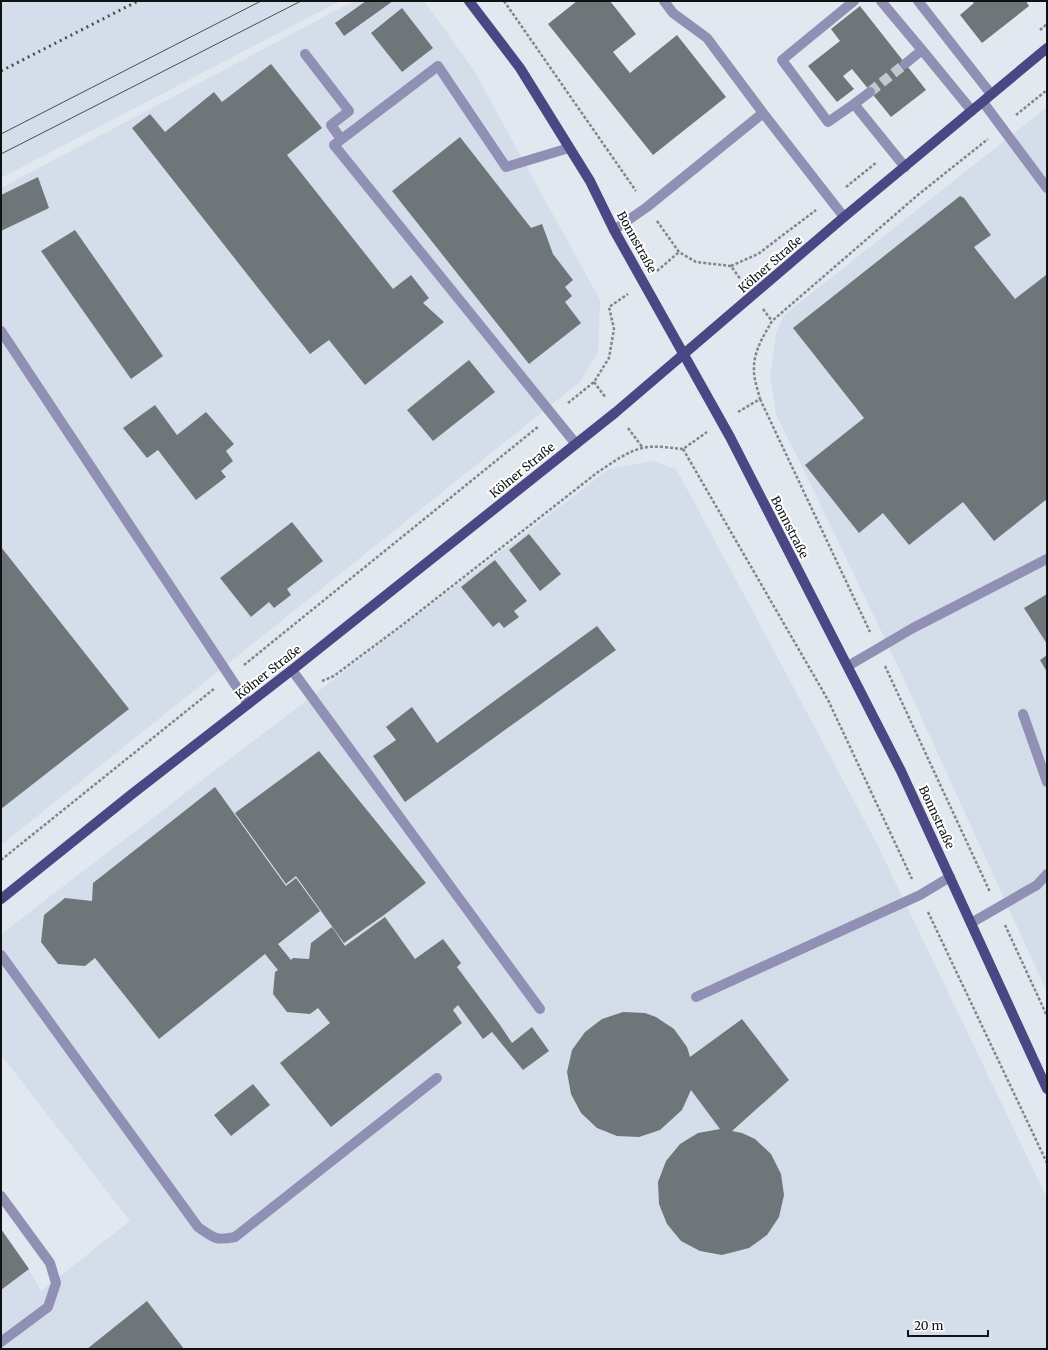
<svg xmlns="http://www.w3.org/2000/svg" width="1048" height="1350" font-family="Merriweather,serif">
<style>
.built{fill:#d4ddea}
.building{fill:#6e7679}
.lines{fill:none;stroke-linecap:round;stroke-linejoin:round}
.minor-tunnel{stroke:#c2c8ce;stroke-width:10;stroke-dasharray:10 5;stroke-linecap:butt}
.path{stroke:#82868b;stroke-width:2.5;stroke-dasharray:3 2;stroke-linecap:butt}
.minor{stroke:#9090b4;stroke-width:10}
.major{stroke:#4b4684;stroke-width:10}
.tram{stroke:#4b4e52;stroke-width:1}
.rail{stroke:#4b4e52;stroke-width:3;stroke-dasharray:2 4;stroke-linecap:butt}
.labels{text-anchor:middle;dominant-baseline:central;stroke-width:4;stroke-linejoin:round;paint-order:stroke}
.street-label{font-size:12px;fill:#0f1113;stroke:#fff}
</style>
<rect width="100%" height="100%" fill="#e2e8ef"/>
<path class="built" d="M1,1H340L1,178Z
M354,1H424L473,69L600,300L598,352L580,382L1,845V188Z
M1047,107V992L895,660L799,460L787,437L776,414L770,376L776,334L784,315Z
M652,461L676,469L727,563L876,842L1047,1198V1349H1V1229L29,1269L41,1291L130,1221L1,1055V934L609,469Z"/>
<path class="building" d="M366,1H393L344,36L335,23Z
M577,1H610L636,34L613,52L630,73L677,35L726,97L653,155L548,24Z
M972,1H1026L1029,6L982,43L960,15L974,3Z
M860,6L926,90L891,117L852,69L843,76L854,89L837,102L808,66L840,41L831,29Z
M402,8L433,48L402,72L371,33Z
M271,64L322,128L287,155L393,289L411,275L429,298L423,303L444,322L365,385L329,340L310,354L132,128L150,114L165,132L214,92L222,102Z
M460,137L531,228L542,224L553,254L573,280L565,287L572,296L565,302L581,323L529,364L392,191Z
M38,177L49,208L1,231V195Z
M960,196L964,198L991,235L974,247L1015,299L1046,275L1047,276V499L994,541L963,502L909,545L883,513L859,533L805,465L864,418L793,328Z
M75,230L163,356L131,379L41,251Z
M469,360L495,392L433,441L407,410Z
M155,405L177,435L206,412L234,444L226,451L233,461L221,471L226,477L196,500L158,450L147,458L123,428Z
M292,522L323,561L287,589L291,595L274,608L269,602L251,617L220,578Z
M529,534L561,574L540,591L509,550Z
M1,547L129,709L1,809Z
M495,560L527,601L514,611L519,617L504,628L499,622L493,627L461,587Z
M1047,594V644L1024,608Z
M597,626L616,650L405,802L373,756L396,740L386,727L412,707L437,743Z
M1047,655V672L1040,660Z
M319,751L426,883L384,915L344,943L296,876L286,884L235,813Z
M215,787L286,886L296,878L320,911L278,944L291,960L293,958L309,959L311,943L332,927L345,946L385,917L415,959L443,939L461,963L457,967L500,1025L512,1043L532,1027L549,1051L523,1070L492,1032L483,1039L458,1005L453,1010L462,1023L331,1127L280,1063L330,1023L318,1008L310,1014L287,1012L273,994L275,972L278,970L265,954L159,1039L95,958L85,966L58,964L41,942L44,915L65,898L92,901L93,883Z
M623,1012L645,1013L656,1017L674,1029L687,1047L690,1057L742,1019L789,1080L732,1131L742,1133L755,1139L771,1154L781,1174L784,1195L779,1217L767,1235L749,1248L722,1255L700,1251L681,1241L667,1224L659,1204L658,1182L666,1161L680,1144L698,1133L720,1129L691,1090L682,1110L660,1130L639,1137L617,1136L597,1128L581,1113L571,1094L567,1072L572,1050L585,1032L602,1019Z
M253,1084L270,1105L231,1136L214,1115Z
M1,1229L29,1269L1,1290Z
M147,1301L184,1349H87Z"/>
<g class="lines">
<path class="minor-tunnel" d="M870,92L905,64"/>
<path class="path" d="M504,1L636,191
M1040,30L1047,24
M1016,115L1047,90
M846,187L877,162
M657,221L679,252L696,262L731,266L741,280
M731,266L758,254L816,210
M657,271L679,252
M763,309L772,321
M594,382L606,398
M760,399L870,632
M568,403L594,382L609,358L614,329L609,307L628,294
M738,412L760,399C758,390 754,380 754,371C753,352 763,337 772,321L919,194L988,139
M628,428L643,448
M683,449L828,700L912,879
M244,665L539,426
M885,666L990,892
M322,681L334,676L405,623L598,472C612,463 626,452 642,448C655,445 670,448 683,449L707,432
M1,860L215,688
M928,912L1047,1163
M1005,925L1047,1016"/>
<path class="minor" d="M664,1L673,13L707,38L763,113
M854,1L782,60L828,122L854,104
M881,1L922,50
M918,1L991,94
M305,54L349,111L331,125L341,139
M905,64L922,50L972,111
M870,92L854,104L905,167
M983,102L1047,188
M569,148L506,167L438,66L334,145L576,444
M614,230L647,207L763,113L844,217
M1,331L248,704
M848,666L913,628L1047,559
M292,670L540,1009
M1023,714L1047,782
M971,923L1037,885L1047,874
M1,955L198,1227C214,1238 215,1241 235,1237L437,1078
M696,997L920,895L950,877
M1,1196L50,1263L56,1283L48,1307L1,1342"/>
<path class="major" d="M469,1L520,68L590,181L614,230L730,437L901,771L1047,1089
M1,899L132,794L297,666L616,412L844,217L1047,48"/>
<path class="tram" d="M1,134L261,1
M1,154L301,1"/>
<path class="rail" d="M1,71L138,1"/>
</g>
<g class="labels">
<g class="street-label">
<text transform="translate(637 242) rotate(61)">Bonnstraße</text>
<text transform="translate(770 264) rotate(-41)">Kölner Straße</text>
<text transform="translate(522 470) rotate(-39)">Kölner Straße</text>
<text transform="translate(790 527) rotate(63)">Bonnstraße</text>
<text transform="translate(268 672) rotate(-38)">Kölner Straße</text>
<text transform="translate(937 817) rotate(65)">Bonnstraße</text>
</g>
</g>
<rect width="1048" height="1350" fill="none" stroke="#0f1113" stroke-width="4"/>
<path d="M908 1330v6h80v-6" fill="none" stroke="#0f1113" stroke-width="2"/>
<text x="914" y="1330" font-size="12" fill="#0f1113" stroke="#ffffff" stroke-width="3" paint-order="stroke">20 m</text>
</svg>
